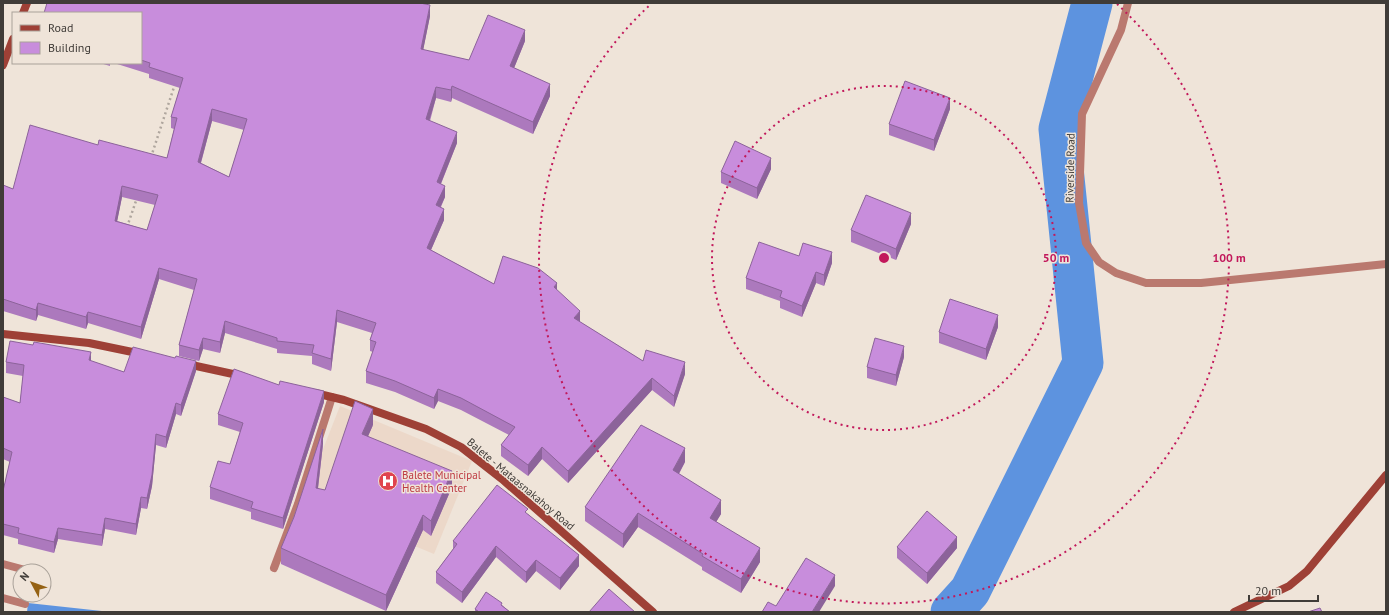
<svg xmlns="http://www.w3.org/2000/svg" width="1389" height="615" font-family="'PT Sans',sans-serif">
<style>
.medical{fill:#ecd8c9}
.water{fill:#5d93df}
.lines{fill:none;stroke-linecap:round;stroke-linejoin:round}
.river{stroke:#5d93df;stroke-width:41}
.path{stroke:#afa69e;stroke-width:2.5;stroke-dasharray:2 3;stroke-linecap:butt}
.street{stroke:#ba796f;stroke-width:8}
.secondary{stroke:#9e4036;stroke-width:8}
.wall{fill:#ac79bd;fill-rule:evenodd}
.shaded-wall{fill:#8c639a}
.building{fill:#c88ddc;stroke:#8c639a;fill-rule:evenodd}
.ring{fill:none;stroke:#c2185b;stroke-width:2;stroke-dasharray:2 4}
.labels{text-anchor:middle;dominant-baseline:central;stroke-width:3;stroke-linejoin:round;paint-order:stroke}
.street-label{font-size:11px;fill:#403c38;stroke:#efe4d9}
.health-label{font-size:11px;fill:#be3a42;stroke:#efe4d9;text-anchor:start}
.centre{fill:#c2185b;stroke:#efe4d9;stroke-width:2}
.ring-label{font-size:12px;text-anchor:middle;font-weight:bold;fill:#c2185b;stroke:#efe4d9;stroke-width:3;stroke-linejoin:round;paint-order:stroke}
</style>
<rect width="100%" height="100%" fill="#efe4d9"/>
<path class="medical" d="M340,406L472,461L434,554L303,500Z"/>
<path class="water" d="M28,603L111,612H27Z"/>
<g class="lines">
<path class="river" d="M951,612L970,591L1083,363L1059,129L1092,3"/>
<path class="path" d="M151,157L175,84
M127,227L137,198"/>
<path class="street" d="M1128,3L1121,30L1082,114L1079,203L1086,243L1099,262L1116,273L1146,283H1201L1386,264
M3,564L29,571
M274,568L298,504L332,397
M3,598L25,604"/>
<path class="secondary" d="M23,13L27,3
M3,65L13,39
M3,334L89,343L142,354
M187,364L242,376
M315,393L344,400L426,429L461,447L502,479L653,612
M1234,612L1289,586L1307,571L1386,475"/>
</g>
<path class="wall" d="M141,13L430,16L423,50L469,60L525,41L514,68L550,96L533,134L452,98L451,102L436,98L430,121L457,143L441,184L445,197L441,207L444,220L431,250L494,284L557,290L580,322L643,361L685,374L674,407L652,390L568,483L542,459L528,476L501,456V445L509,435L461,410L438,401L434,409L395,392L366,383V371L373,352L370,351V340L372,333L337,322L331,371L312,364V356L277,353V349L225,333L220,353L203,349L199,361L179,356V345L194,290L159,279L141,339L88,323L86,329L38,315L36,321L3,311V185L13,189L98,145L167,158L174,129L171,128V117L180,88L149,78V74L114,63H141ZM212,121L244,130L229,177L201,163ZM122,197L155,205L147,230L117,221Z
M100,63H110V66Z
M950,109L934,151L889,135V124Z
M771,169L757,199L721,183V172Z
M911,224L896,260L851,242V230Z
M799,256L832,263L824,286L816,283L802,317L780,308V301L746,289V278Z
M998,327L986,360L939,343V332Z
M904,357L896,386L867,378V367Z
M91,361L124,372L196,371L181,416L176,414L166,448L156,445L152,486L147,509L141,508L136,535L105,529L102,546L58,539L54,553L18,544V539L3,535V491L10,462L3,459V397L20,403L23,376L6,373V362Z
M324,402L283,529L251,519V512L210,499V487L230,464L240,432L218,425V414Z
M373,425L368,436L452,487L431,536L423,530L386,611L281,564V548L323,444L318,489L325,490Z
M685,462L679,474L721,514L716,522L760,562L741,593L702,570V567L638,527L623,548L585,521V507Z
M528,514L579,566L560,590L536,571L526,583L496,557L462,603L436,583V572L453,549V541Z
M897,547L957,548L927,584L897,558Z
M502,605L510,612H475V609Z"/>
<path class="shaded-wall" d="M430,5V16L421,61V49Z
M525,30V41L510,78V66Z
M550,84V96L533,134V122Z
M452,86V98L451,102V90Z
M436,87V98L426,131V119Z
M950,98V109L934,151V140Z
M212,109V121L198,173V162Z
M457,132V143L437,193V182Z
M771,158V169L757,199V188Z
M122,186V197L115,232V221Z
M445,186V197L436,216V205Z
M444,209V220L427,259V248Z
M911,213V224L896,260V249Z
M832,252V263L824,286V275Z
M159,268V279L141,339V327Z
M816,272V283L802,317V306Z
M557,283V294L554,287Z
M38,303V315L36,321V310Z
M337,310V322L331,371V359Z
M580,311V323L574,318Z
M88,312V323L86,329V317Z
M998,315V327L986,360V349Z
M225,321V333L220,353V342Z
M203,338V349L199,361V350Z
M904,346V357L896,386V375Z
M91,352V363L89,360Z
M196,361V371L181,416V405Z
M685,362V374L674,407V396Z
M652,378V390L568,483V471Z
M438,389V401L434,409V398Z
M324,391V402L283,529V518Z
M176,403V414L166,448V437Z
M373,409V425L362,450V434Z
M323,429V444L316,504V488Z
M156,434V445L152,486L147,509V498Z
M542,447V459L528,476V465Z
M685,448V462L673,484V470Z
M452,471V487L431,536V521Z
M141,497V508L136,535V524Z
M721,500V514L710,532V518Z
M638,513V527L623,548V534Z
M423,515V530L386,611V595Z
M105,518V529L102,546V535Z
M58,528V539L54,553V542Z
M957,537V548L927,584V573Z
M496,546V557L462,603V592Z
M760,548V562L741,593V579Z
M579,555V566L560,590V578Z
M536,560V571L526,583V572Z
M835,575V586L819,612H812Z"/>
<path class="building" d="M47,3H420L430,5L421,49L469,60L488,15L525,30L510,66L550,84L533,122L452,86L451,90L436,87L426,119L457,132L437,182L445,186L436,205L444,209L427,248L494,284L503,256L538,268L557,283L554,287L580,311L574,318L643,361L646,350L685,362L674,396L652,378L568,471L542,447L528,465L501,445L515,427L461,398L438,389L434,398L395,381L366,371L376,342L370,340L376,323L337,310L331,359L312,353L314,345L277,341V338L225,321L220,342L203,338L199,350L179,345L197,279L159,268L141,327L88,312L86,317L38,303L36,310L3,299V185L13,189L30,125L98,145L99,140L167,158L177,118L171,117L183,78L149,67L150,63L141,60V13H44ZM212,109L247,119L229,177L198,162ZM122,186L158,195L147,230L115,221Z
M905,81L950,98L934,140L889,124Z
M735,141L771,158L757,188L721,172Z
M866,195L911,213L896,249L851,230Z
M759,242L799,256L803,243L832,252L824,275L816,272L802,306L780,297L782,291L746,278Z
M950,299L998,315L986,349L939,332Z
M875,338L904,346L896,375L867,367Z
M10,341L33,345L34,342L91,352L89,360L124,372L133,347L175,358L176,356L196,361L181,405L176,403L166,437L156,434L152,475L147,498L141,497L136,524L105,518L102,535L58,528L54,542L18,533L19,528L3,524V491L12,452L3,448V397L20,403L24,365L6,362Z
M234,369L279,385L280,381L324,391L283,518L251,508L253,502L210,487L218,461L230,464L243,423L218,414Z
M355,401L373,409L362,434L452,471L431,521L423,515L386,595L281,548L294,517L323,429L316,488L325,490Z
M641,425L685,448L673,470L721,500L710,518L760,548L741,579L702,556L703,554L638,513L623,534L585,507Z
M497,485L528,509L525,512L579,555L560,578L536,560L526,572L496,546L462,592L436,572L457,544L453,541Z
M927,511L957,537L927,573L897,547Z
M806,558L835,575L812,612H762L768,602L776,606Z
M609,589L635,612H589Z
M486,592L502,603L501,605L510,612H479L475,609Z
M1320,608L1322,612H1308Z"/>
<g class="ring">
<circle cx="884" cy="258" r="172"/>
<path d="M1117 4A345 345 0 1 1 651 4"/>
</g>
<defs>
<g id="hospital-disc" transform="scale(1)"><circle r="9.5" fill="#e0444e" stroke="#efe4d9"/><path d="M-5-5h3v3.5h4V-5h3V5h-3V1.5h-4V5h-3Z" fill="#fff"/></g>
</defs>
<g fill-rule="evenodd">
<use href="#hospital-disc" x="388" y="481"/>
</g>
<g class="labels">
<g class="street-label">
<text transform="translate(1070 168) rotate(-89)">Riverside Road</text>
<text transform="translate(521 484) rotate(40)">Balete - Mataasnakahoy Road</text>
</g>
<g class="health-label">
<text x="402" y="475">Balete Municipal<tspan x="402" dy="13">Health Center</tspan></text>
</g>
</g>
<circle cx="884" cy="258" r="6" class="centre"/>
<g class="ring-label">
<text x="1056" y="262">50 m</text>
<text x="1229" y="262">100 m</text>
</g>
<rect width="1389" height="615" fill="none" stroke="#403c38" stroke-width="8"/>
<rect x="12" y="12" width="130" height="52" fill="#efe4d9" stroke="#a9a199"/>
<rect x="20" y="25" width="20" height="6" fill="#9e4036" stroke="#a9a199"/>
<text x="48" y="32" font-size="12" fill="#403c38">Road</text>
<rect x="20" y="42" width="20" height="12" fill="#c88ddc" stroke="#a9a199"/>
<text x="48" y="52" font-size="12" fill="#403c38">Building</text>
<g transform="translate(32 583) rotate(311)"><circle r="19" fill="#efe4d9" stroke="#a9a199"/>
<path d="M0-3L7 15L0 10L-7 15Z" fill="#956214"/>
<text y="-6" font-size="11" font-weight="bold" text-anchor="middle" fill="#403c38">N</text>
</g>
<path d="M1249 595v6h69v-6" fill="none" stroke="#403c38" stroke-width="2"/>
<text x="1255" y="595" font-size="12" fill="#403c38" stroke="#efe4d9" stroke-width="3" paint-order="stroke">20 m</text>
</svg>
